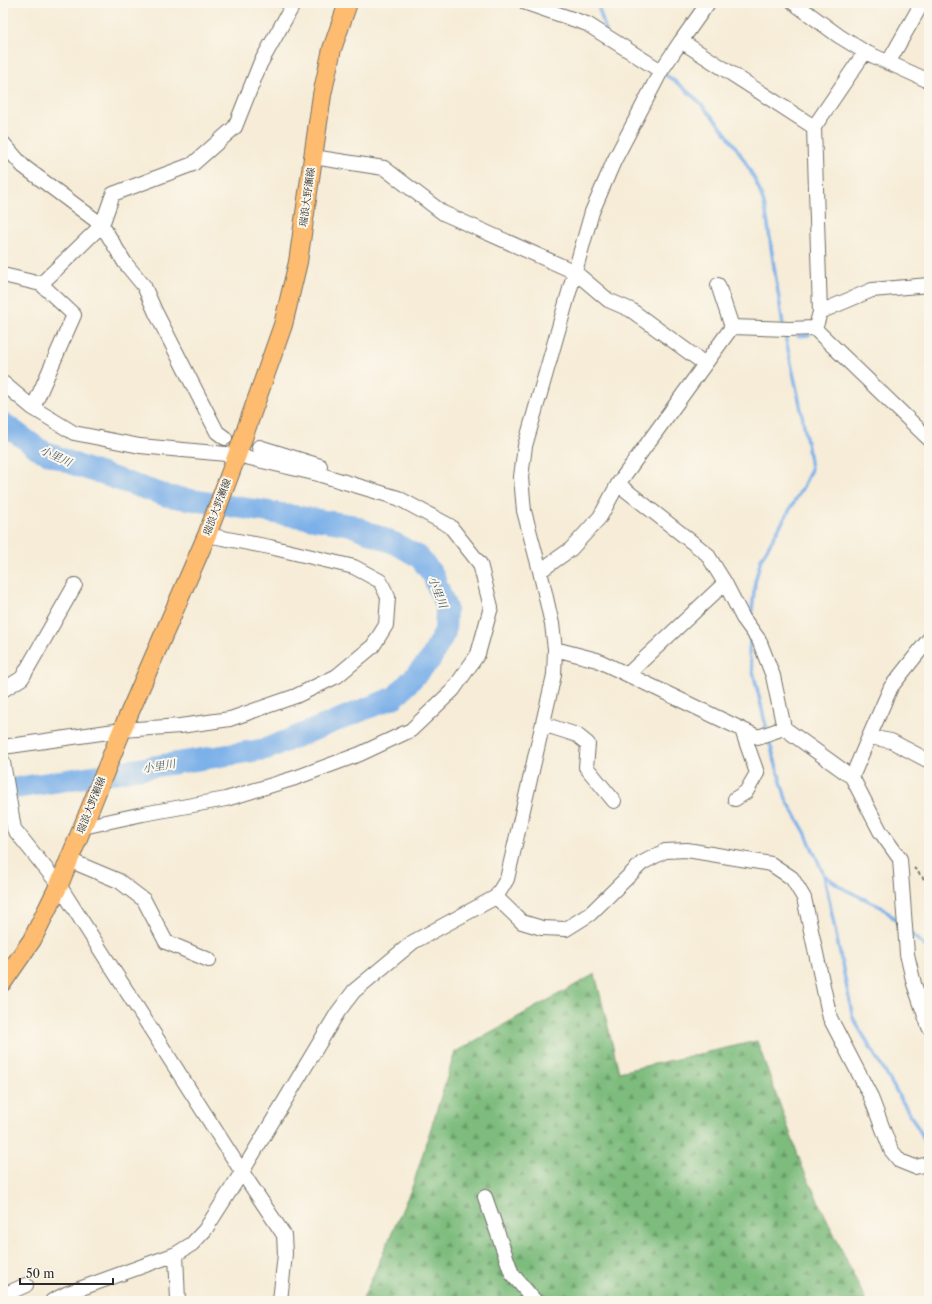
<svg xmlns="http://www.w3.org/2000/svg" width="932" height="1304" font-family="'Libre Caslon Text','Noto Serif JP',serif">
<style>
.forest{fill:url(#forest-firs);stroke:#547454}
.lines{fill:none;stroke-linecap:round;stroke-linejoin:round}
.stream{stroke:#7bb0e9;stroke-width:3.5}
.river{stroke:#7bb0e9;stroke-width:22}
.minor-casing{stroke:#726f67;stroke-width:16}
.major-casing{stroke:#726f67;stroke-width:20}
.path{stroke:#726f67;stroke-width:2;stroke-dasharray:3 3;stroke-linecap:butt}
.minor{stroke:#fff;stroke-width:14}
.major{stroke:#fdbc70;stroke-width:18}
.labels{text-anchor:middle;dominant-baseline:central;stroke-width:4;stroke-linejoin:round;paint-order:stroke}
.street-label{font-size:10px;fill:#2b2b2b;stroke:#fbf7ec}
.water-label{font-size:11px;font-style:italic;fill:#475a6e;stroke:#fbf7ec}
</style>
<defs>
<pattern id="forest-firs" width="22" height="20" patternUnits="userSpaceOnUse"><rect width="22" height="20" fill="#7dbc7d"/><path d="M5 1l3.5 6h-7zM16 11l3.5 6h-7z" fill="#679967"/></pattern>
</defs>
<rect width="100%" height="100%" fill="#fbf7ec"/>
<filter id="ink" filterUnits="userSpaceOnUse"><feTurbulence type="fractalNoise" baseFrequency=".025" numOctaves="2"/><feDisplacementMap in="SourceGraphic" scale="8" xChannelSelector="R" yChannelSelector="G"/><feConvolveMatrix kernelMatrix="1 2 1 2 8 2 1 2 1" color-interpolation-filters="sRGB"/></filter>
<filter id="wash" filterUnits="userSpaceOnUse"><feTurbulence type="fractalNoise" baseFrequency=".012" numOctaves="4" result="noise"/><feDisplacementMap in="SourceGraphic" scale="16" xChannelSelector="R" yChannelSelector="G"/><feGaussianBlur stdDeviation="0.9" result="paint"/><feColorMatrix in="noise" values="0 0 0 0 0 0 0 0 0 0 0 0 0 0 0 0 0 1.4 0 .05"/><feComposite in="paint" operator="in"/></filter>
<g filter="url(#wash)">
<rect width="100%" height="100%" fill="#f6ecd7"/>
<path class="forest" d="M595,974L619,1072L757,1041L803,1169L866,1301H362L413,1185L455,1052Z"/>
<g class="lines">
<path class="stream" d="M597,3L606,31
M664,74C704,98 754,162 765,208C768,221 769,234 771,247C775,273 779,299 783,325
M915,280L928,275L929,276
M798,336L809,335
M751,621L755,582L761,559L804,485L811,469L808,448L801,409L784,331
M750,637L749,654L767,731
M768,737L786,799L805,832L824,875L853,1018L921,1133L929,1155
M824,875L844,889L883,908L901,925
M910,933L929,950"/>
<path class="river" d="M3,423L40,450L81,467L167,496L351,525L396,544L419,557L433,575L446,608L445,632L430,660L395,697L266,749L3,790"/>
</g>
</g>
<g filter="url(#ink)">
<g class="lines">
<g class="minor-casing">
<path id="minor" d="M526,3L587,24L661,71
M794,3L839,36L865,52L929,81
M681,41L814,127
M888,63L922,3
M3,143L23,166L102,225L113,194L193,164L235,127L260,64L294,3
M313,157L384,168L443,213L575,272L608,300L631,310L705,364
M3,275L41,284L74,315L33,408
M41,284L102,225L125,263L144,286L155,311L217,432L225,438
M718,285L732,327
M820,312L872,290L929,285
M814,328L817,323L820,312L814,127L865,52
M3,383L33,408L74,433L140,446L237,455L318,474L398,498L450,526L480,564L491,607L478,654L453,690L411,730L360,754L295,778L226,799L143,814L83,827
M259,447L320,466L319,471
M618,484L707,554L725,583L743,618L759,640L773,676L784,728L852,777L880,831L900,859L907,954L914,984L929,1027
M540,571L571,549L600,517L618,484L732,327L789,329L814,328L929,439
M555,649L597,660L758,737L784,728
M628,674L725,583
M3,690L22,678L75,585
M543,724L577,735L588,744L586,767L614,801
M869,737L891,741L929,761
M3,747L122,730L180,726L230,719L296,696L337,676L373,646L386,625L388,597L380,581L354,567L270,547L207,535
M3,762L14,829L59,885L242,1172L284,1235L285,1254L280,1301
M852,777L869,737L891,687L929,639
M735,799L746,792L757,773L742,730
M69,860L119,881L144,900L166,942L209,960
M496,897L522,922L542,928L566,929L590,914L642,863L665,851L687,850L771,864L792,878L804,898L830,1018L870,1095L891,1150L900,1161L915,1167L929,1164
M485,1197L512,1274L535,1301
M176,1254L178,1301
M8,1301L6,1294L26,1285
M52,1301L68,1293L176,1254L192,1244L205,1230L242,1172L338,1012L354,991L413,942L496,897L507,879L554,675L555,649L552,624L540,571L524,511L521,477L525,446L592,212L614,161L661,71L681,41L708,3"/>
</g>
<g class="major-casing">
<path id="major" d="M3,982L32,940L59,885L122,730L207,535L237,455L283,325L298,262L322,95L332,49L348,3"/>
</g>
<path class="path" d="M914,868L929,884"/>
<use href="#minor" class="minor"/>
<use href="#major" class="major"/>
</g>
</g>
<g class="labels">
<g class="street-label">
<text transform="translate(307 197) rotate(-82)">瑞浪大野瀬線</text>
<text transform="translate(217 507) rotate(-69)">瑞浪大野瀬線</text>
<text transform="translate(91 805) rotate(-68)">瑞浪大野瀬線</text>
</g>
<g class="water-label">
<text transform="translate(56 456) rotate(25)">小里川</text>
<text transform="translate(438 592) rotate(69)">小里川</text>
<text transform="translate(159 766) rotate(-9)">小里川</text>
</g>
</g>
<rect width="932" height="1304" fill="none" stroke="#fbf7ec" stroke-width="16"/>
<path d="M20 1278v6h93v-6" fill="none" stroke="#2b2b2b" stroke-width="2"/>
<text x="26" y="1278" font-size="12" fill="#2b2b2b" stroke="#fbf7ec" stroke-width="3" paint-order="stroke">50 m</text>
</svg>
